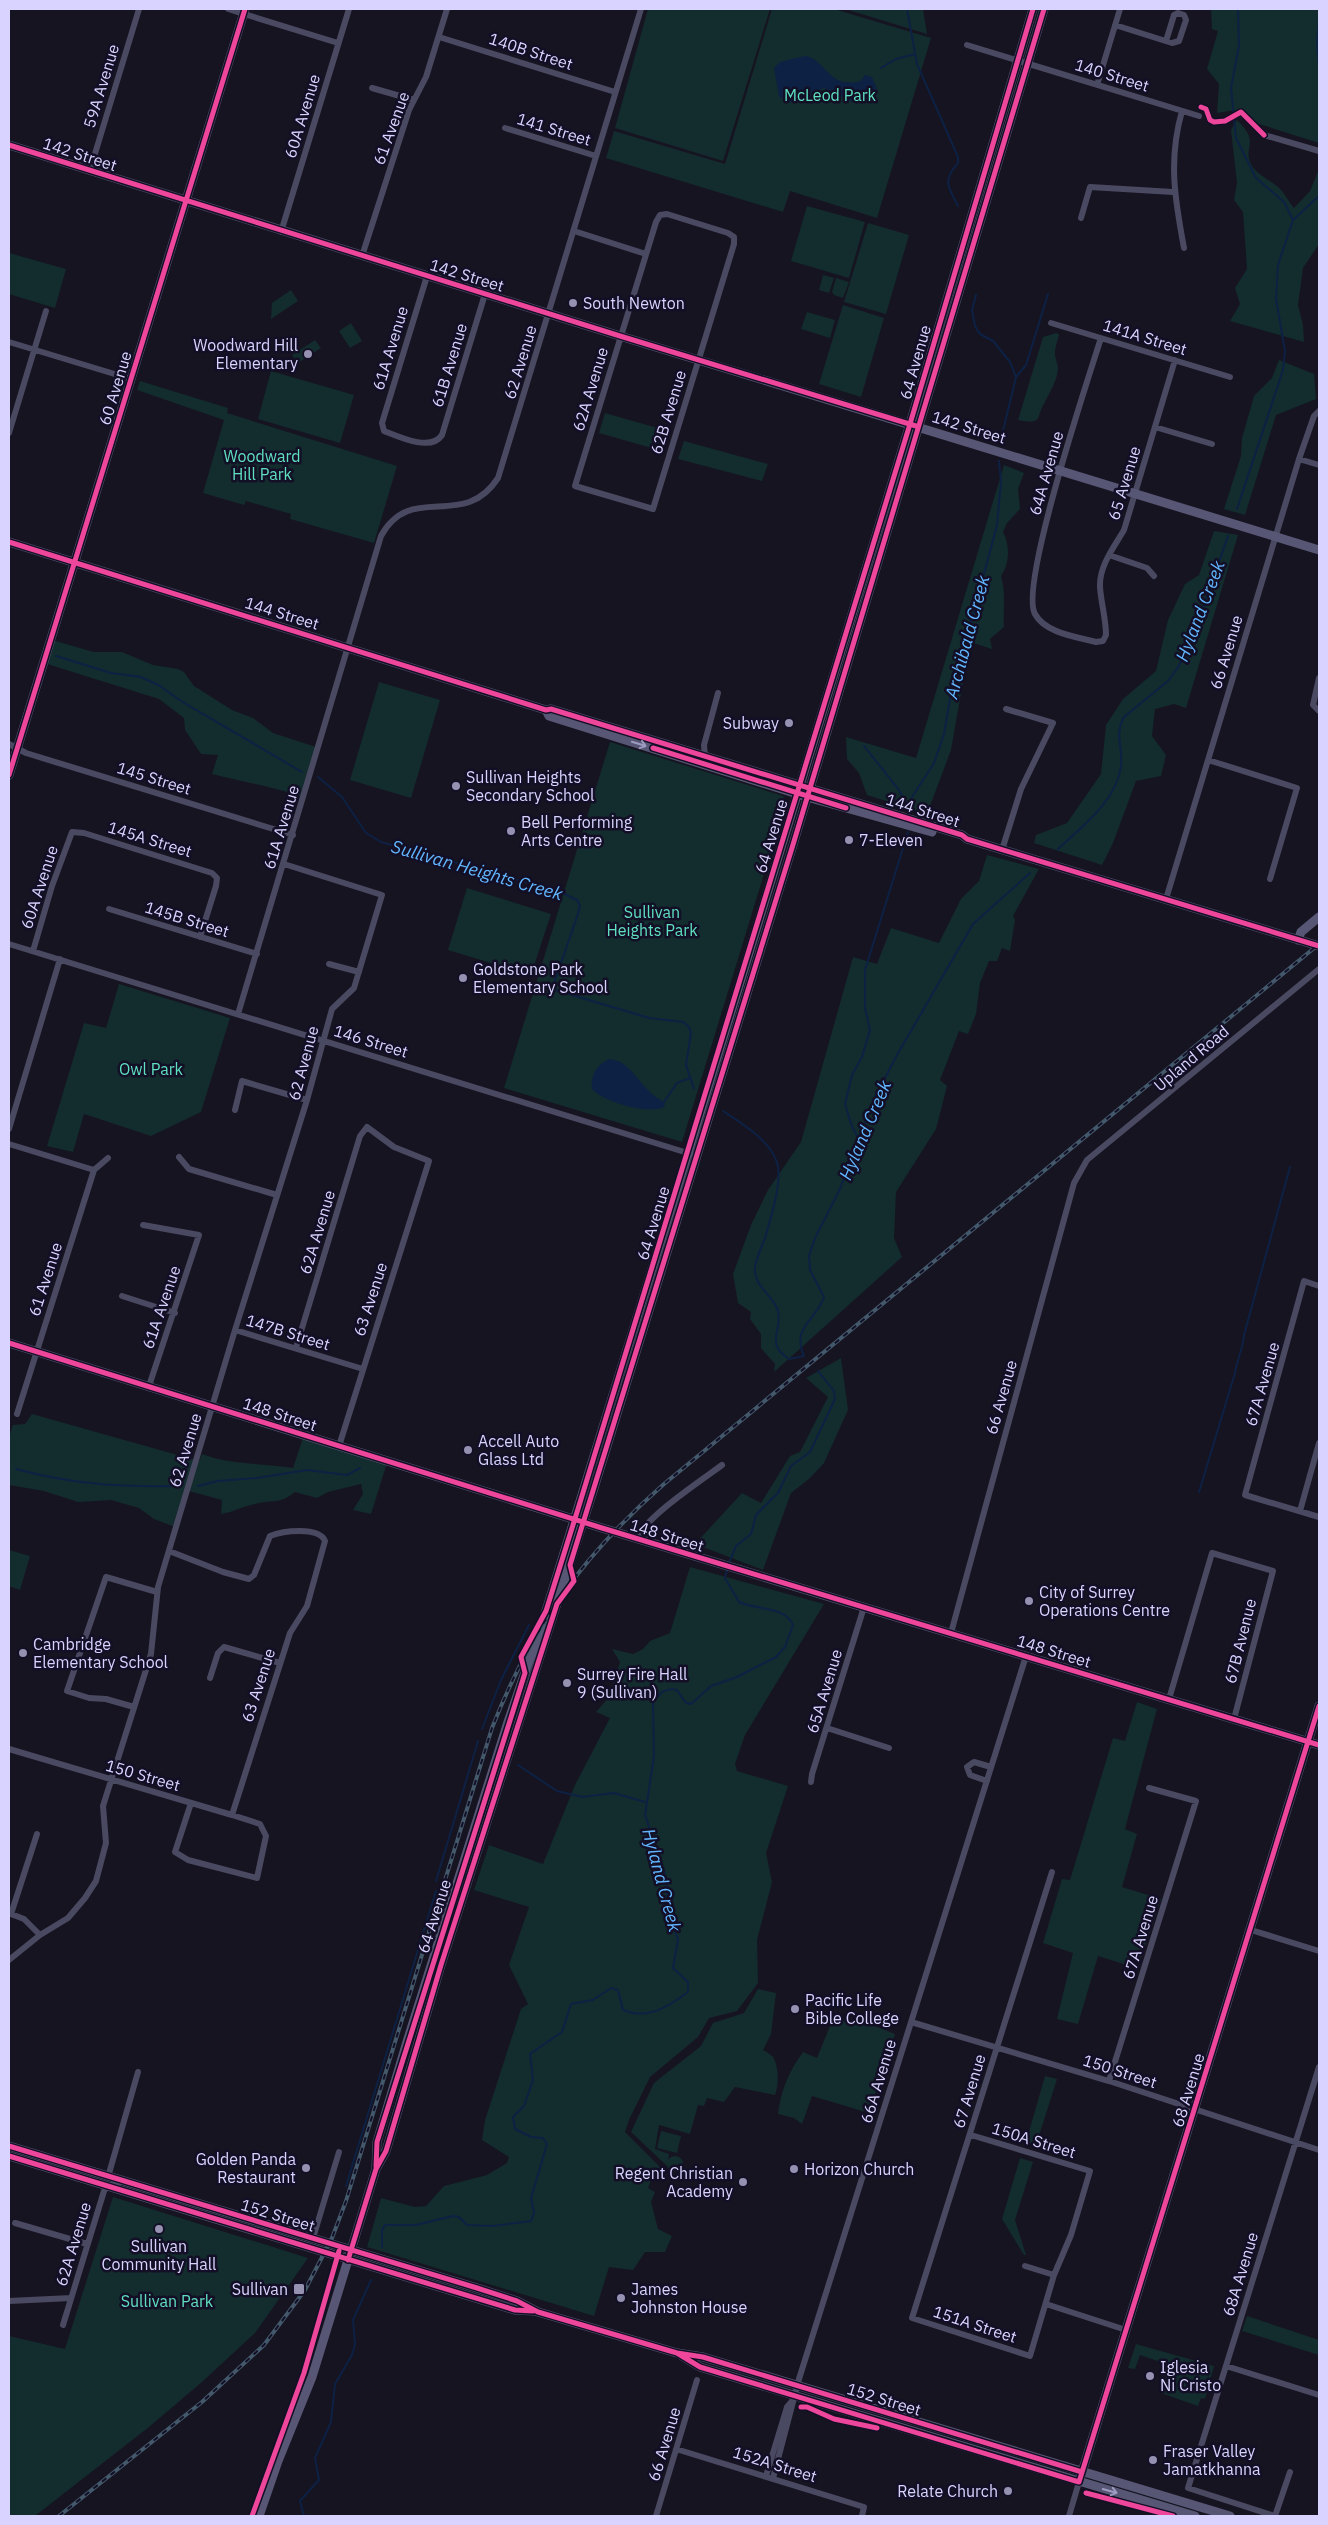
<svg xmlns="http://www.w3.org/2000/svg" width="1328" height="2525" font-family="'IBM Plex Sans',sans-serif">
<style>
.green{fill:#132c2d}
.water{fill:#0d2144}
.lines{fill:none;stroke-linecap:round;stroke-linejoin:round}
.stream{stroke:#0d2144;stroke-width:2}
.street{stroke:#4a4962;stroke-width:6}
.secondary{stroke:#575674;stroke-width:9}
.rail-casing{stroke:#43596b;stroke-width:4}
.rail{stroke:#130f26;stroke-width:2;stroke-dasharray:5.5;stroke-linecap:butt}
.cycleway-casing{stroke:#130f26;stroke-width:8}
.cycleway{stroke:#ed469a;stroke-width:5}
.oneway{stroke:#9e9bc0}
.poi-dot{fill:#9591b1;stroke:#130f26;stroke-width:2}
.labels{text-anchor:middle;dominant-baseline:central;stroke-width:5;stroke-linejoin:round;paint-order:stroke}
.street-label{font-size:16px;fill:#d9d4ff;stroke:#130f26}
.park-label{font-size:16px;fill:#5fe0c0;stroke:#130f26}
.poi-label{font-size:16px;fill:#d9d4ff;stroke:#130f26;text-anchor:start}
.water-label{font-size:18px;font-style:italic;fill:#62b6ff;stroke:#130f26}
</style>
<rect width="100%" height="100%" fill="#161421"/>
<path class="green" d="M648,9H770L723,161L615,128Z
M772,9H834L931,38L877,218L790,191L783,212L606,158L614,131L725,164Z
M845,9H923L927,34Z
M1211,9H1319V143L1234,116L1235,110L1217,113L1219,84L1207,69L1218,31L1212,29Z
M1237,120C1262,144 1241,146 1252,166C1258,175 1272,181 1280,189C1285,194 1289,202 1294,208L1310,191L1319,169V244L1303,268L1298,305L1303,325L1304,342L1230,321L1240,304L1235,288L1247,269L1243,212L1234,200L1237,183L1231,130Z
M807,206L865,222L849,278L791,261Z
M868,223L909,235L886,314L844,302Z
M9,253L66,269L55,308L9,294Z
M823,275L834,278L829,293L819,290Z
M836,278L849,282L843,298L834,295L832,292Z
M291,290L298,301L271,319L272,303Z
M843,305L884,318L861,397L819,384Z
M807,312L835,320L830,338L801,329Z
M351,323L362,341L350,348L339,331Z
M1056,333L1059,334C1058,340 1055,347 1055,353C1055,359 1058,363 1058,369C1057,381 1050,391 1045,402C1035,418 1044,425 1018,420L1043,337Z
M315,340L321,348L298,363L292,355Z
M1279,360L1314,374L1316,399L1276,415L1245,515L1224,509L1241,456L1242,438L1254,396L1272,378Z
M271,371L354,395L340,443L258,419Z
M140,381L228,408L227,413L397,466L374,543L290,519L291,514L246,501L244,505L203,493L224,420L137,390Z
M605,413L668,431L662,451L599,433Z
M684,441L768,464L762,481L678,459Z
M1004,465L1024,473L1018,489L1020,509L1007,523L1003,532C1010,545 1010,563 1001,576C1006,592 1003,610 1004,627L990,639L992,649L970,642L951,750L927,814L867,795L859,773L847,759L846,737L916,758Z
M1214,531L1238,535L1186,708L1174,704L1155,709L1152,736L1166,755L1161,776L1136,781L1113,843L1102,865L1034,843L1036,835L1067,823L1101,774L1106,725L1123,699L1156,671L1168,620L1185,584L1199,575Z
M52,640L94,652H122L153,665L178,669L184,672L194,686L232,710L253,718L273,733L316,747L300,796C271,786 242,782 212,774L218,755L201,754L185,730L184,718L159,699L44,663Z
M379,682L440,700L411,798L350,780Z
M610,742L783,796L786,802L682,1142L504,1088Z
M987,855L1039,869L1013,916L1015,920L1010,951L1002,948L997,961H989L980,983L976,1014L968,1034L959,1031L940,1080L947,1086L936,1129L896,1192L894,1238L902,1257L774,1372L775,1364L761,1348V1334L750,1319L751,1312L738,1303L733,1274L751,1225L768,1190L801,1142L853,957L877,964L891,928L939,943L961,899L979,881Z
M467,888L551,914L531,975L448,950Z
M119,984L230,1018L201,1112L151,1136L84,1114L73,1152L47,1146L84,1023L106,1028Z
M841,1358L848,1410L824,1463L809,1479L791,1493L763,1570L695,1544L742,1493L761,1503L790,1456L800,1452L828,1397L806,1378Z
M32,1414L199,1461L202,1454C231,1465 262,1463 293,1468L303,1438L387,1463L371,1514L353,1510L363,1494L361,1484L328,1492L317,1498L295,1492C279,1505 273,1499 255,1504C243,1506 234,1512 221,1514L222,1500L189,1491L175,1527L154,1519L139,1508L111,1500L78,1502L44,1491L9,1485V1437L13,1425L25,1424Z
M9,1550L30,1556L20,1590L9,1586Z
M690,1567L824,1604L745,1735L735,1764L737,1771L788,1786L766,1853L772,1882L757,1940L758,1983L737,2011L709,2018L698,2037L650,2077L629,2120L625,2132L661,2168L660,2174L653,2175L648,2188L655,2192L651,2202L658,2229L672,2236L665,2252H645L633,2270L609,2267L594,2316L367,2247L381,2198L415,2207L426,2206L444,2186L487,2175L507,2163L509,2157L482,2140L485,2120L521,2009L528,2004L509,1965L529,1907L474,1890L489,1845L543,1864L575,1785L610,1718L596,1712L609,1697L620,1662L612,1649L633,1654L643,1649L650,1641L670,1633Z
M1137,1702L1157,1709L1125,1829L1137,1834L1122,1887L1161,1899L1141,1958L1135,1959L1133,1967L1098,1956L1078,2024L1057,2019L1073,1953L1043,1943L1062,1879L1070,1880L1113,1738L1125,1741Z
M758,1989L776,1993L771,2034L763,2050C766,2052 771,2054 773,2057C779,2067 779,2085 775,2095L735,2087L724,2102L707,2098L704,2106L698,2105L690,2134L659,2125L655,2149L669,2154L667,2166L631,2132L654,2083L701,2046L713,2023L744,2013Z
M857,2019L895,2034L869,2113L812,2096L802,2124L794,2118L778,2114C781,2090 789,2071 803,2052L817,2058L832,2021Z
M1045,2076L1057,2079L1036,2145L1026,2142Z
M661,2131L681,2136L677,2153L657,2148Z
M667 2164a8 8 0 1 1 16 0a8 8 0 1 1-16 0Z
M1020,2158L1033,2162L1015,2220L1026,2255H1024L1002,2219Z
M113,2197L308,2258L255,2333L202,2382L149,2427L35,2516H9V2336L65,2349Z
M1247,2316L1319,2340V2355L1242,2331Z
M1136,2344L1214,2366L1205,2399L1201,2398L1198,2406L1161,2393L1169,2365L1140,2355L1135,2369L1128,2368Z"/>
<path class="water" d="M805,56C825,58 828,90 861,81L865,75L872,77L877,89L852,102L824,88L809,94L800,103L786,102L779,96L774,68L780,62Z
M609,1059C629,1061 635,1078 649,1091C653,1096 660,1099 665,1103L664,1107C649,1115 603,1102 592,1089C590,1075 597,1065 609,1059Z"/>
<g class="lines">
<path class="stream" d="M907,9L917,64L958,157V163C942,181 948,187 958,206
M1238,9L1239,46L1231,88L1236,138L1256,178L1284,202L1293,220
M1319,21L1317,44L1319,66
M881,68L896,59L915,54
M976,295L972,310L975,326L980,334L993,341L1010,362L1016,377L1001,439
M1016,377L1026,365L1048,294
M1237,509L1283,370L1285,351L1276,299L1278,265L1293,220L1319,196
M56,656L111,673L141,677L160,686L181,701L302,772
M864,746L899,790L907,805
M318,777L342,797L366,833L381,842L558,891L577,900L580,906L578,914L553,986L555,990L649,1018L683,1022L689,1027L691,1033L686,1065L694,1089
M907,805L934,763L944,734L955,670L969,630L997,525L1001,482L999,461
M1058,849C1081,827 1117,801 1121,766C1123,748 1114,734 1124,717L1168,681L1179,666L1196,628L1228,536
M664,1102L677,1083L690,1078
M723,1111C741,1123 768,1139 776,1160C784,1178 771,1216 766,1235C763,1245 756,1257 755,1268C753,1286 774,1296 778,1311C783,1331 764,1343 789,1359L804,1356C791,1327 816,1321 824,1297L810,1270L809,1256L815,1238L840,1189L874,1099L897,1055L973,924L1030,873
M858,1138L851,1124L845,1104L852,1075L862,1057L870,1030L865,1008V970L908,832
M16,1469C71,1484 118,1487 176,1486
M198,1486L218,1481L257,1478L307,1470L347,1475L360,1468
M1199,1492L1235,1373C1237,1359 1243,1349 1244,1335L1290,1167
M729,1563L736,1546L751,1534L756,1515L778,1493L791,1466L810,1452L835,1399L834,1391L818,1371
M482,1729L501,1680L529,1625
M518,1765L557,1791L582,1797L614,1793L645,1802
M436,1881L478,1741
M346,2186L436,1891
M382,2247V2230L385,2225H416L453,2216L459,2217L467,2225L493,2226L531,2221L534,2213L531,2198L547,2144L543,2138L531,2137L515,2129L513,2117L524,2106L533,2080L530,2054L562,2032L571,2004L593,2000L611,1988L618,1990L623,2010C648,2020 668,2007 688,1992V1982L673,1968L678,1940L671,1919L665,1874L645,1815L654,1756L653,1702C659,1694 665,1687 677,1690L685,1702L691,1704L711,1686L737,1677L776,1657L785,1647L793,1625C786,1606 754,1610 739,1602L725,1578L727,1570
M304,2516L300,2501L319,2480L315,2458L331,2422L335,2384L352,2355L355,2344L353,2320L371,2280"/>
<path class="street" d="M228,9L338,43
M1115,25L1172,43L1179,41L1186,20L1184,15L1178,13L1174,15L1166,41
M439,37L615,92
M967,45L1199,116
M1097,85L1120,9
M372,88L414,100
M1182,111C1168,160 1175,200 1184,248
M505,128L596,156
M1264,135L1319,151
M90,170L139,9
M667,214L728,233L734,237V244L653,509L575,486L656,222L660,215Z
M1081,218L1090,187L1173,192
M574,231L646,254
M281,232L349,9
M362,256L409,110L426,77L447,9
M427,276L382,423L384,431C399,437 431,452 442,435L485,294
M1051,323L1230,377
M1101,338C1088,379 1019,586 1035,614C1045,633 1077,637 1096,642L1103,641L1106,635C1106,619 1101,603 1100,587C1099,566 1114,547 1124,530L1175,360
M9,342L131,379
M1155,427L1212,444
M9,433L46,311
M1299,459L1319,465
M1109,555L1147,568L1154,576
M1319,678L1313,705L1319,711
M9,744L26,753L293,835
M705,757L704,745L718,693
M1208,760L1297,788L1270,879
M1002,850L1021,789L1053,723L1006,709
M1166,899L1299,459L1314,416L1319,411
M109,909L257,954
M9,944L691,1154
M33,951L52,886L72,832L84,833L212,873L217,878L216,886L200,937
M329,964L359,972
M238,1014L381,536C411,481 463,532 498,478L641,9
M235,1110L242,1081L307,1100
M9,1129L60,959
M9,1144L94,1170
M179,1157L189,1169L277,1195
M143,1225L199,1235L149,1386
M1319,1286L1304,1281L1245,1495L1319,1517
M122,1296L175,1313
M235,1330L363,1369
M296,1348L360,1136L367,1127L394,1147L429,1161L339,1446
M17,1414L94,1170L108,1158
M1300,1511L1319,1443
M637,1539C645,1517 702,1480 722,1465
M169,1551L223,1572L249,1579L254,1575L270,1536C282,1531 319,1526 325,1541L307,1606L290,1633L232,1815
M951,1633L1074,1183L1087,1160L1319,969
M210,1678L218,1653L224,1647L280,1663
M1169,1699L1212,1553L1273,1571L1234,1719
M134,1707L106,1699L89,1698L67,1691L106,1577L157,1592
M827,1728L889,1748
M9,1749L232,1815L260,1824L266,1836L257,1878L188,1860L175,1852L191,1803
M987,1781L970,1775L967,1767L974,1762L991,1767
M811,1782L812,1774L864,1607
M37,1834L11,1914L24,1919L40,1935
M1251,1930L1319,1951
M9,1960L40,1935L68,1918L85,1898L96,1881L106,1843L103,1806L151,1654L158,1587L235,1330L307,1100L332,1009L354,988L382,895L284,864
M911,2022L1109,2081L1319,2150
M1109,2081L1196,1801L1149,1788
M971,2135L1090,2171L1071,2235L1054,2275L1030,2356L912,2318L1052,1872
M108,2177L138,2072
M15,2223L87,2244
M313,2238L339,2152
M1025,2266L1054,2275
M9,2301L71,2298
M1046,2304L1126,2330
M63,2325L104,2191L108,2186L122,2181
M1226,2366L1319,2395
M676,2449L864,2507L862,2516
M766,2476L787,2407L793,2400
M773,2478L799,2379L1026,1656
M656,2516L697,2380
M1069,2516L1079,2482
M1275,2516L1188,2488L1319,2067
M1275,2516L1290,2472"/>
<path class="secondary" d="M9,145L620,336L1319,550
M9,542L546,710L551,709L962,835L967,839L1319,946
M546,710L549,716L807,797L932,832
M9,775L245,9
M1298,940L1301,932L1319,917
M9,1343L602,1528L1319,1745
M9,2146L477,2288L517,2301L538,2312L677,2353L703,2357L1230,2516
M9,2156L515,2310L535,2311
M376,2167L377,2142L406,2045L507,1725L546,1611L688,1153L910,424L1033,9
M682,2356L700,2367L1195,2516
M1079,2482L1319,1706
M259,2516L278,2461L312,2377L376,2169L386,2151L441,1965L594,1488L792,848L1044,9"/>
<g class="rail-casing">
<path id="rail" d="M59,2516L202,2402L264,2345L305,2290L332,2238L346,2201L492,1728C532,1626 582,1556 664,1484L1319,944"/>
</g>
<use href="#rail" class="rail"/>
<g class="cycleway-casing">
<path id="cycleway" d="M1201,107L1206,109L1210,120L1214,122L1225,121L1241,112L1264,135
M9,145L620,336L916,426
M9,542L546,710L551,709L962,835L967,839L1319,946
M653,748L846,808
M9,775L245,9
M9,1343L602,1528L1319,1745
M9,2146L477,2288L517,2301L538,2312L677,2353L703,2357L1082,2472
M9,2156L515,2310L533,2311
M376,2167L377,2142L525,1673L521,1657L546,1611L578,1509L910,424L1033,9
M348,2260L376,2169L386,2151L441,1965L557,1604L574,1581L570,1565L792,848L1044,9
M677,2353L700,2367L1079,2482L1319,1706
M801,2407H807L834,2419L877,2428
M1086,2493L1173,2516
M252,2516L304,2373L339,2251"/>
</g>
<use href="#cycleway" class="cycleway"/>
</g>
<defs><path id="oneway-shaft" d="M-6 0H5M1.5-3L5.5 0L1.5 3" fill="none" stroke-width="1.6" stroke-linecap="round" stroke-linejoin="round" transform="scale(1.25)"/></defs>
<g class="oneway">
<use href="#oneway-shaft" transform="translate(639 744) rotate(17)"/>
<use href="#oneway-shaft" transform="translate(1110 2491) rotate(16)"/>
</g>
<g class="poi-dot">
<circle cx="573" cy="303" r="5"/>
<circle cx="308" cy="354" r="5"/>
<circle cx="789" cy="723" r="5"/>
<circle cx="456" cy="786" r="5"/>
<circle cx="511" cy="831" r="5"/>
<circle cx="849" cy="840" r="5"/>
<circle cx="463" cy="978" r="5"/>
<circle cx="468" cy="1450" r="5"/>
<circle cx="1029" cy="1601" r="5"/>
<circle cx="23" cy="1653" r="5"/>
<circle cx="567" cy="1683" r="5"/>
<circle cx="795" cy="2009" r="5"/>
<circle cx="306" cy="2168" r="5"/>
<circle cx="794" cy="2169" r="5"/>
<circle cx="743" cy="2182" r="5"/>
<circle cx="159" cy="2229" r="5"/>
<rect x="293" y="2283" width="12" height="12" rx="2.5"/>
<circle cx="621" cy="2298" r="5"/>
<circle cx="1150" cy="2376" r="5"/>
<circle cx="1153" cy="2460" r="5"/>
<circle cx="1008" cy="2491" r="5"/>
</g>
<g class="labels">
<g class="street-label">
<text transform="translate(531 51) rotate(18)">140B Street</text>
<text transform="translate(1112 75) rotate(17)">140 Street</text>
<text transform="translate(101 86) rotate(-73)">59A Avenue</text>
<text transform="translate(302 116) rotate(-73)">60A Avenue</text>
<text transform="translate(391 128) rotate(-70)">61 Avenue</text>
<text transform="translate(554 129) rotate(17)">141 Street</text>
<text transform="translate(80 154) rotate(18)">142 Street</text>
<text transform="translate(467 275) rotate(17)">142 Street</text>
<text transform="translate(1145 337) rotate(17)">141A Street</text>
<text transform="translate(390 348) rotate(-73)">61A Avenue</text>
<text transform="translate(520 362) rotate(-73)">62 Avenue</text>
<text transform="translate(915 362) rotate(-74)">64 Avenue</text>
<text transform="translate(449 365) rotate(-73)">61B Avenue</text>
<text transform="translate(115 388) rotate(-73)">60 Avenue</text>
<text transform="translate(590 389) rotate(-73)">62A Avenue</text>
<text transform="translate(668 412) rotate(-73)">62B Avenue</text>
<text transform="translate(969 427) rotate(17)">142 Street</text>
<text transform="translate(1046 473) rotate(-74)">64A Avenue</text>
<text transform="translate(1124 483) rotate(-73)">65 Avenue</text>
<text transform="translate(282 613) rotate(17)">144 Street</text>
<text transform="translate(1226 652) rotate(-73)">66 Avenue</text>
<text transform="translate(154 778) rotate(17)">145 Street</text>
<text transform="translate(923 810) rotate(18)">144 Street</text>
<text transform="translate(281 827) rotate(-73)">61A Avenue</text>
<text transform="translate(771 836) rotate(-73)">64 Avenue</text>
<text transform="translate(150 839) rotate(17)">145A Street</text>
<text transform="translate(39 887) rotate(-72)">60A Avenue</text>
<text transform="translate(187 919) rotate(17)">145B Street</text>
<text transform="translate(371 1041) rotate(17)">146 Street</text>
<text transform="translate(1191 1058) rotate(-40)">Upland Road</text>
<text transform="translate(303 1063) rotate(-75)">62 Avenue</text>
<text transform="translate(653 1223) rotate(-73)">64 Avenue</text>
<text transform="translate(317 1232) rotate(-73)">62A Avenue</text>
<text transform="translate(45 1279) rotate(-72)">61 Avenue</text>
<text transform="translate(370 1299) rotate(-72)">63 Avenue</text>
<text transform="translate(161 1307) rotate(-71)">61A Avenue</text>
<text transform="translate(288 1332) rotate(17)">147B Street</text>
<text transform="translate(1262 1384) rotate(-74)">67A Avenue</text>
<text transform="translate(1001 1397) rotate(-74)">66 Avenue</text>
<text transform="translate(280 1414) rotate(18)">148 Street</text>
<text transform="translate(185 1450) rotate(-73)">62 Avenue</text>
<text transform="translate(667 1535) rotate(17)">148 Street</text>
<text transform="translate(1240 1641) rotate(-76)">67B Avenue</text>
<text transform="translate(1054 1651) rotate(17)">148 Street</text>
<text transform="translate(258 1685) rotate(-72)">63 Avenue</text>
<text transform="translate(824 1691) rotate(-73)">65A Avenue</text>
<text transform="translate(143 1775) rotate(16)">150 Street</text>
<text transform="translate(434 1916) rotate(-72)">64 Avenue</text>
<text transform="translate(1140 1937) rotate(-73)">67A Avenue</text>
<text transform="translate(1120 2071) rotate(18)">150 Street</text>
<text transform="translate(878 2081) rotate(-73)">66A Avenue</text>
<text transform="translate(1188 2090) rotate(-73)">68 Avenue</text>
<text transform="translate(969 2091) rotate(-73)">67 Avenue</text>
<text transform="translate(1034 2140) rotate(17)">150A Street</text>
<text transform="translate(278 2215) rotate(17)">152 Street</text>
<text transform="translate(73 2244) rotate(-73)">62A Avenue</text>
<text transform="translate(1240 2274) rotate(-73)">68A Avenue</text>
<text transform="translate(975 2324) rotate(18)">151A Street</text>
<text transform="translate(884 2399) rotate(17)">152 Street</text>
<text transform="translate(664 2444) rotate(-73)">66 Avenue</text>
<text transform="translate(775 2464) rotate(17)">152A Street</text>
</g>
<g class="park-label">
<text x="830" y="95">McLeod Park</text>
<text x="262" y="456">Woodward<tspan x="262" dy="18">Hill Park</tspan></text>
<text x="652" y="912">Sullivan<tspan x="652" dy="18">Heights Park</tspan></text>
<text x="151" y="1069">Owl Park</text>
<text x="167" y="2301">Sullivan Park</text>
</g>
<g class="poi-label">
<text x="583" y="303">South Newton</text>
<text x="298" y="345" text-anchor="end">Woodward Hill<tspan x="298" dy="18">Elementary</tspan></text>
<text x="779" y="723" text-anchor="end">Subway</text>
<text x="466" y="777">Sullivan Heights<tspan x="466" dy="18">Secondary School</tspan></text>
<text x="521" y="822">Bell Performing<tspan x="521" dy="18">Arts Centre</tspan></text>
<text x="859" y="840">7-Eleven</text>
<text x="473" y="969">Goldstone Park<tspan x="473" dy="18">Elementary School</tspan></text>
<text x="478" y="1441">Accell Auto<tspan x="478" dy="18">Glass Ltd</tspan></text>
<text x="1039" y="1592">City of Surrey<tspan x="1039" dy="18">Operations Centre</tspan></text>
<text x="33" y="1644">Cambridge<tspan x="33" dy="18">Elementary School</tspan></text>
<text x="577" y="1674">Surrey Fire Hall<tspan x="577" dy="18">9 (Sullivan)</tspan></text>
<text x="805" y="2000">Pacific Life<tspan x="805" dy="18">Bible College</tspan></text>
<text x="296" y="2159" text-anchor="end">Golden Panda<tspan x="296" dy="18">Restaurant</tspan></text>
<text x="804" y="2169">Horizon Church</text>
<text x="733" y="2173" text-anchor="end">Regent Christian<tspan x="733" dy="18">Academy</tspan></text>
<text x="159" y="2246" text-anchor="middle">Sullivan<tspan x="159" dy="18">Community Hall</tspan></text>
<text x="288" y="2289" text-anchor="end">Sullivan</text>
<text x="631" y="2289">James<tspan x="631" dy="18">Johnston House</tspan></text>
<text x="1160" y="2367">Iglesia<tspan x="1160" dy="18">Ni Cristo</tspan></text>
<text x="1163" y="2451">Fraser Valley<tspan x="1163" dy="18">Jamatkhanna</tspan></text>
<text x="998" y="2491" text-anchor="end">Relate Church</text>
</g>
<g class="water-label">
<text transform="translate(1200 611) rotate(-69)">Hyland Creek</text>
<text transform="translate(967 637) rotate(-75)">Archibald Creek</text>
<text transform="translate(477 870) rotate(16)">Sullivan Heights Creek</text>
<text transform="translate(865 1130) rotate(-67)">Hyland Creek</text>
<text transform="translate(662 1880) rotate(75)">Hyland Creek</text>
</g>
</g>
<rect width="1328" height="2525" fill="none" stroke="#d9d4ff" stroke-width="20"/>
</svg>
